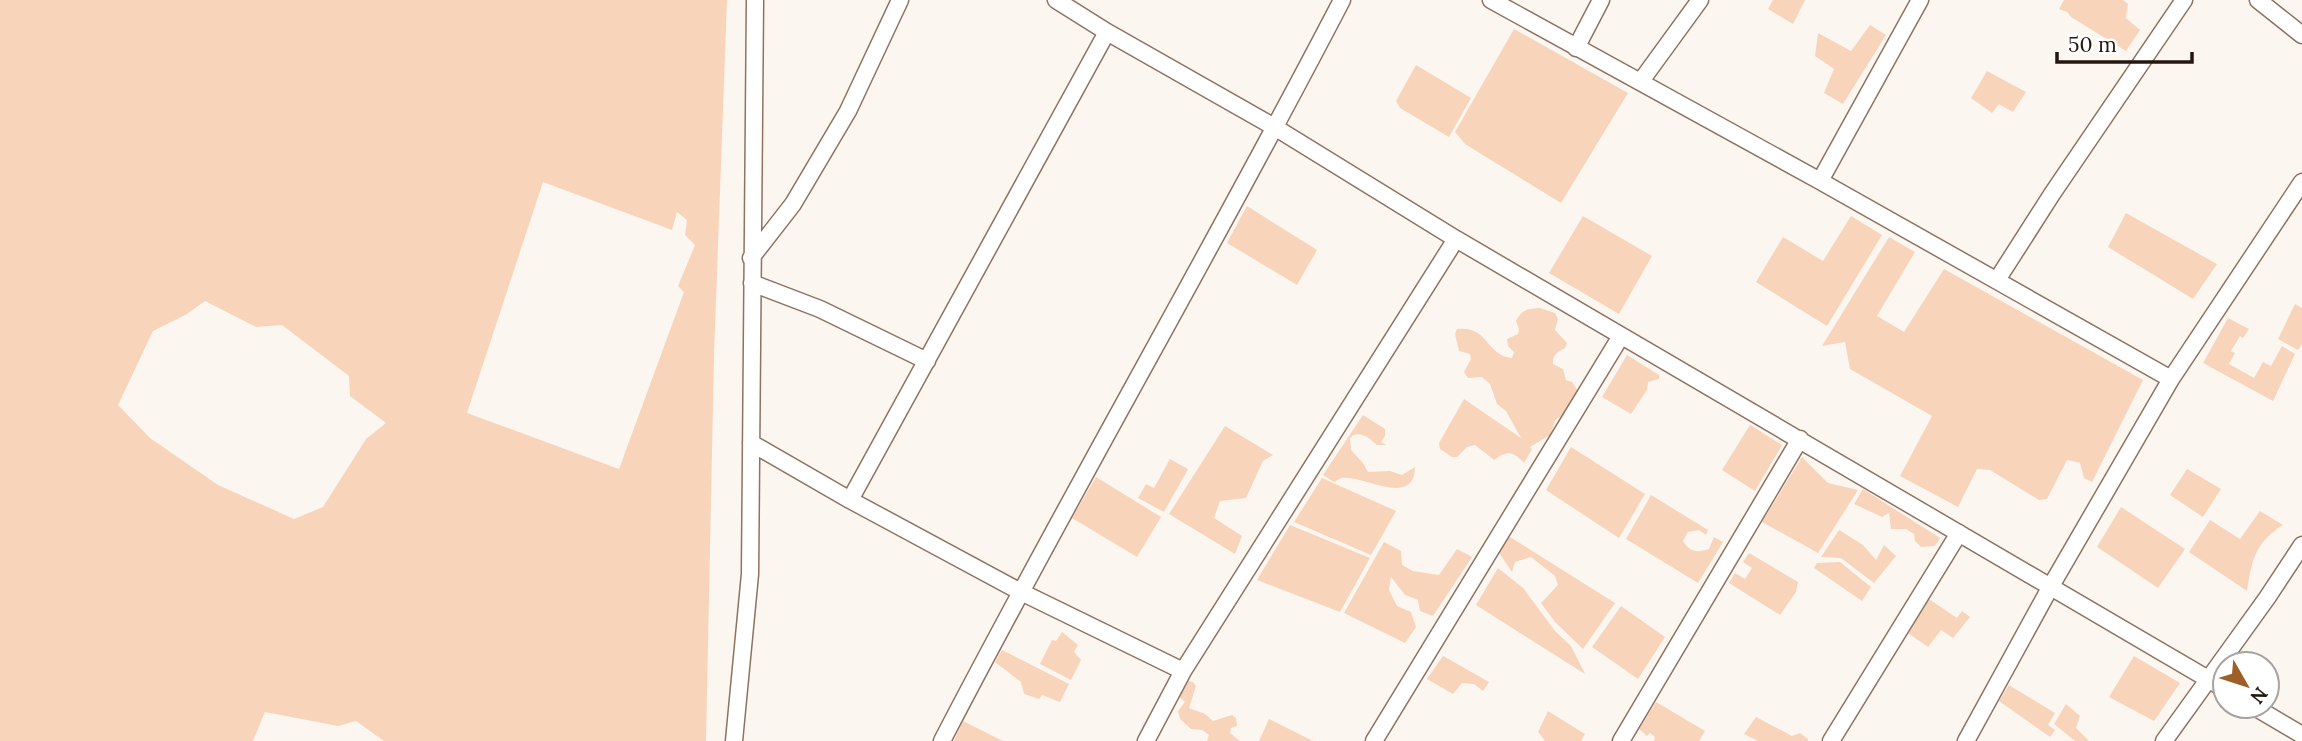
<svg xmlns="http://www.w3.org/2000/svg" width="2302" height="741" font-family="Lora,serif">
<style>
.green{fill:#f8d4bb;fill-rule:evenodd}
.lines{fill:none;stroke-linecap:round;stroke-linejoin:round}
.minor-casing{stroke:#8e7360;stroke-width:19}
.minor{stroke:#fff;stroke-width:16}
</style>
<rect width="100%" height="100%" fill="#fcf6f1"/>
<path class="green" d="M0,0H727L714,356L706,741H384L356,721L338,726L265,712L253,741H0ZM543,182L672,230L677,212L687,220L685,235L695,245L678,286L684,292L619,469L467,413ZM205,301L256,327L282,325L349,376L350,396L386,423L366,439L323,507L294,519L218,485L150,438L118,405L153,331L187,314Z
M1773,0H1805L1793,24L1768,9Z
M2064,0H2123L2128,4L2126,18L2140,30L2126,51L2071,17L2067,12L2059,9Z
M1870,25L1886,35L1843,104L1824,93L1834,69L1815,56L1818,33L1851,51Z
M1514,29L1628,93L1561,203L1465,144L1455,132Z
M1416,65L1471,98L1449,137L1400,108L1396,101Z
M1987,71L2026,92L2013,112L1999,104L1992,113L1971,98Z
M1247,206L1317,250L1297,285L1227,243Z
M2126,213L2217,264L2193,299L2108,247Z
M1583,216L1652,256L1619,314L1549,273Z
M1851,216L1882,235L1827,326L1756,282L1783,237L1823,261Z
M1889,237L1915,252L1877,316L1904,332L1944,269L2143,380L2092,482L2084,478L2080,463L2067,460L2047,499L2039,500L1990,470L1977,469L1958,507L1900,476L1932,416L1850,369L1845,342L1822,346Z
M2295,304L2302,308V344L2298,350L2278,339Z
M1540,308L1555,313L1558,319L1555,330L1567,343L1565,348C1558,352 1552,355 1553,364L1563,369L1566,380L1572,382L1581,395L1566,414L1556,419L1550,435L1530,447L1532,449L1524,463C1513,451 1507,450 1494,460L1475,445L1467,447L1457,457H1452L1440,449L1439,443L1464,399L1521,438L1506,411L1497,404L1490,384L1482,377L1468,378L1464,372L1471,359L1470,354L1459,351L1455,334L1457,329C1489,325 1485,355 1512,358L1514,352L1508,346L1507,339L1518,334L1519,329L1516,321C1522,309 1528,309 1540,308Z
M2228,318L2249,329L2243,338L2240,336L2231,351L2235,353L2229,364L2254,378L2263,362L2271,366L2282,346L2295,354L2273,401L2203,363Z
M1627,355L1659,375V379L1648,382L1647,390L1631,414L1602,397Z
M1363,415L1385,429V436L1381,442L1386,445H1377C1370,439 1363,432 1353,435L1350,439L1351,450L1363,463L1368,472L1390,471L1402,475L1415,467C1414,509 1362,474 1342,478C1339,478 1337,481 1334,482L1323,475Z
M1750,425L1782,445L1755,491L1722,470Z
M1225,426L1273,455L1263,461L1246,498L1220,501L1214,518L1242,536L1235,554L1169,514Z
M1571,447L1645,494L1619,538L1546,490Z
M1802,457L1828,483L1858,490L1818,553L1762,522Z
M1170,459L1188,469L1164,512L1138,498L1146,484L1154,488Z
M2187,469L2221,489L2203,517L2170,495Z
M1096,477L1161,517L1137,557L1072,518Z
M1322,478L1396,511L1371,555L1294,522Z
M1863,489L1940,538L1935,546L1921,547L1915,541L1914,534L1906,529H1891L1889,513L1882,517L1854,504Z
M1651,495L1708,530L1706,535L1699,530L1688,532L1683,541C1690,552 1696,553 1709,549L1714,537L1723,542L1698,583L1626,539Z
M2121,507L2185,549L2158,588L2097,547Z
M2260,511L2283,525C2255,543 2252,559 2247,591L2189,552L2210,520L2240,539Z
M1290,525L1370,558L1340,612L1257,580Z
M1839,530L1863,545L1876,560L1884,545L1896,556L1874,583L1841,558L1821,557Z
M1507,535L1615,603L1583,649L1555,622L1541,603L1558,585L1555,576L1531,557L1515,562L1512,572L1498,551Z
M1384,542L1401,551L1402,565L1413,571L1439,575L1457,549L1472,557L1433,616L1420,611L1418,600L1405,595L1391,577L1389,590L1397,606L1411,612L1416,627L1405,643L1344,613Z
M1749,553L1798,582L1796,592L1780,615L1729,583L1735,573L1745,579L1752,568L1743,562Z
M1840,562L1871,587L1862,601L1814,568L1817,563Z
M1498,568L1523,588L1555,631L1571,646L1585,674L1476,605Z
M1929,599L1957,618L1962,611L1970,617L1953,638L1941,630L1928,647L1908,633Z
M1621,606L1665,637L1638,679L1592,647Z
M1062,632L1078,645L1074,652L1081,660L1071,680L1040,664L1052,640L1056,641Z
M1002,650L1069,684L1060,702L1042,695L1039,699L1024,694L1021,682L995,662Z
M1443,656L1489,682L1483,691L1474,684L1462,683L1453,694L1427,679Z
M2134,656L2180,683L2154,721L2109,697Z
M1185,680L1193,682L1196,686L1189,708L1205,714L1213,721L1232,715L1236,718L1237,726L1231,728L1230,733L1240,741H1207L1209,735L1202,730L1191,729L1180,719L1178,711L1185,702L1177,695Z
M2009,685L2055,713L2048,725L2055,730L2050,737L1999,701Z
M1656,702L1705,731L1699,741H1654L1655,737L1650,733L1647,736L1639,729Z
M2066,704L2080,716L2076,728L2089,741H2075L2054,724Z
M1548,711L1585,734L1581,741H1545L1538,732Z
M1756,717L1792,736L1800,733L1808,739V741H1758L1744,734Z
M1269,719L1313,741H1259Z
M963,721L1003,741H954Z"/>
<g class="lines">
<g class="minor-casing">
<path id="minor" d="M1056,0L1107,32L1276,128L1456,239L2225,689
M1491,0L1820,181L2171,379
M2258,0L2302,35
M1576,48L1601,0
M1641,81L1700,0
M1820,181L1920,0
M751,258L793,204L848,111L900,0
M1997,280L2052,194L2184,0
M752,283L820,309L927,361
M751,443L850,500L1019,591L1183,671
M850,500L1107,32
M2253,706L2302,735
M734,741L750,574L755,0
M942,741C1071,492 1213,249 1342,0
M1146,741L1183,671L1456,239
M1374,741L1621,336
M1621,741L1800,439
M1831,741L1959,533
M1966,741L2051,586L2171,379L2302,182
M2164,741L2267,598L2302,545"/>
</g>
<use href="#minor" class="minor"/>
</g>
<g transform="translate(2246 685) rotate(129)"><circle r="33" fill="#ffffff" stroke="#a7a3a0" stroke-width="2"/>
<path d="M0-5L12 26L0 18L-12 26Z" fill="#9e5e27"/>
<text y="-10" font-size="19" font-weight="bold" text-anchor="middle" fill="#231811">N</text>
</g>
<path d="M2057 52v10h135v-10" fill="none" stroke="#231811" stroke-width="3.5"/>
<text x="2068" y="52" font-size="21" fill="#231811" stroke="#ffffff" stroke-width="5" paint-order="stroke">50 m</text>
</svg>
